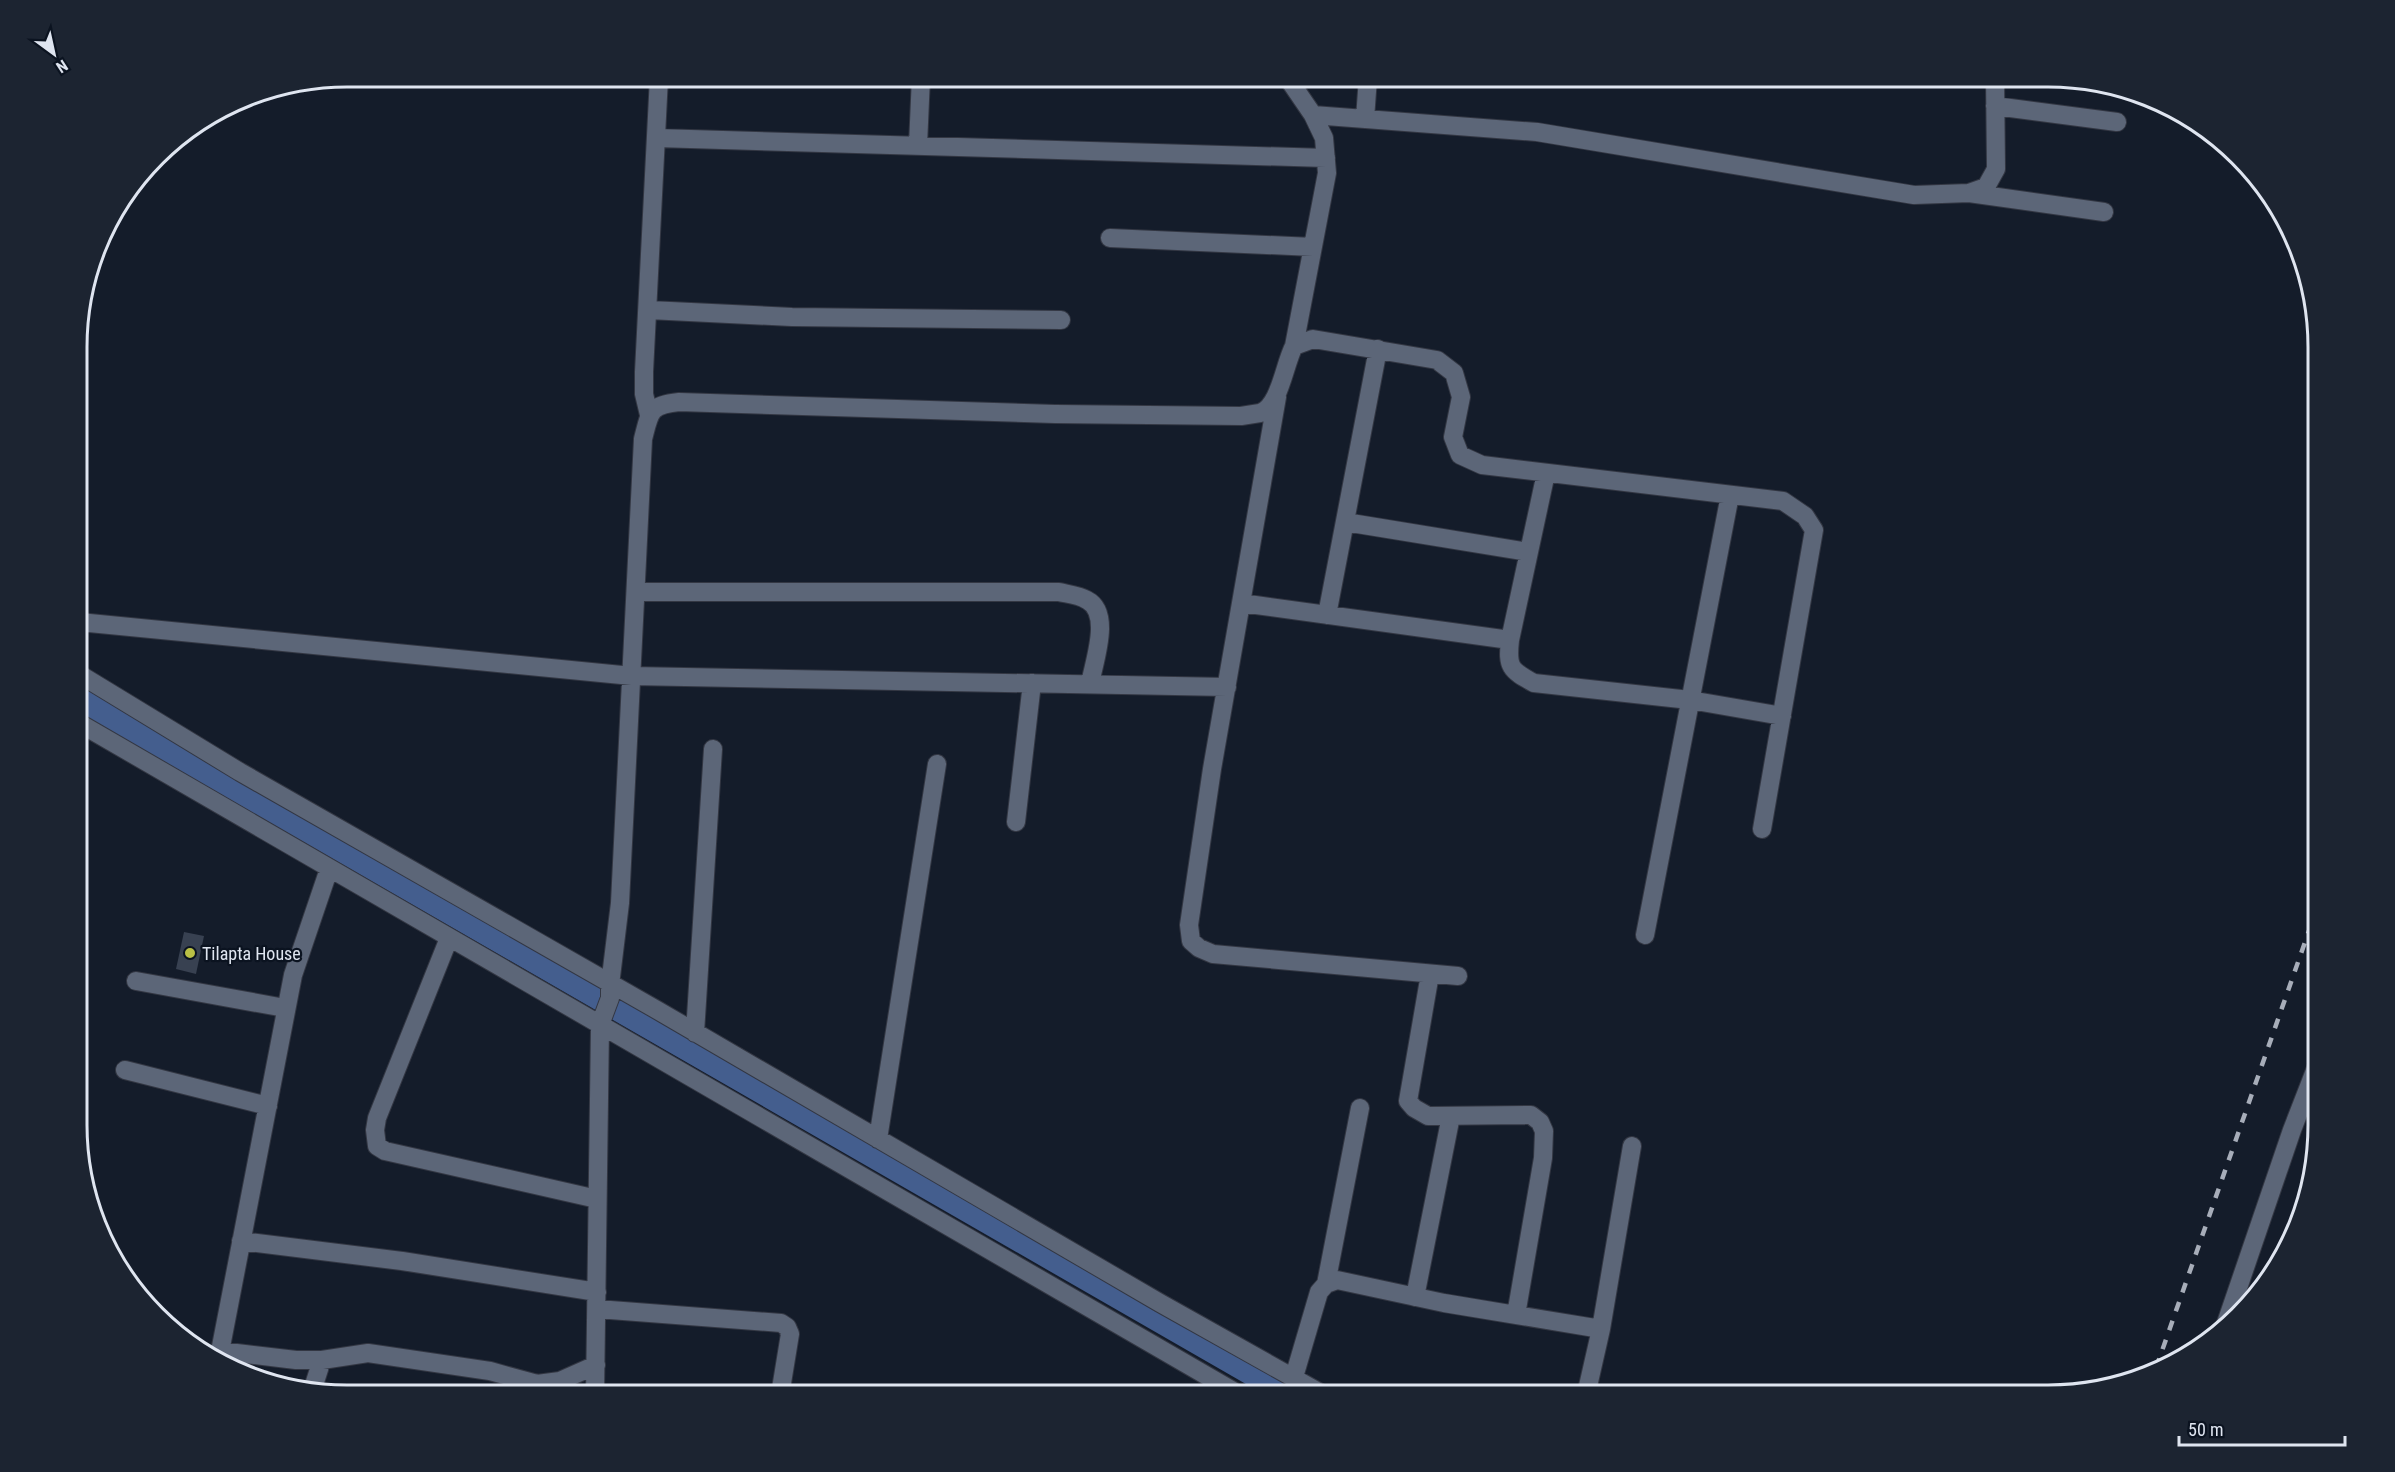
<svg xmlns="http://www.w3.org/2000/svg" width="2395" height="1472" font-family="'Roboto Condensed',sans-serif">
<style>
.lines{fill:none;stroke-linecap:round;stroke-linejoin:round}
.canal{stroke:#445e8e;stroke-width:24}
.building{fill:#384151}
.minor-casing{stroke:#333743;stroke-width:20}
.minor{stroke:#5c6678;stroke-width:18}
.rail{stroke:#a7adb9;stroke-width:4.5;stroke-dasharray:10 10;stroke-linecap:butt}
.poi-dot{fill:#bac045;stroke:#0b1320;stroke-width:2}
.labels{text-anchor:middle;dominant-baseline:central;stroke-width:4.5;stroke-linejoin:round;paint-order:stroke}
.poi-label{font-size:18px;fill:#dfe5f0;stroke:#0b1320;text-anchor:start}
.rim{fill:none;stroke:#dfe5f0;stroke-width:3}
</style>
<rect width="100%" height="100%" fill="#141c2a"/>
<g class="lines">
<path class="canal" d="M79,699L1289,1395"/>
</g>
<path class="building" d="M184,932L204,936L196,974L176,969Z"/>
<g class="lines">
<g class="minor-casing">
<path id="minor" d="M1287,77L1313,115L1324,138L1327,173L1294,346
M1995,106L2117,122
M1313,115L1537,132L1914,195L1969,193L1986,187L1996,169L1995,77
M1365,119L1368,77
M657,138L1326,158
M918,145L921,77
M1969,193L2104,212
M1110,238L1313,247
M649,310L792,317L1061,320
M1277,397L1212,769L1189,925L1191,941L1199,948L1213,954L1458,976
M649,415L644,394V372L659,77
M1546,473L1510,640C1507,667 1510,670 1534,683L1690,700L1782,716
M1345,522L1529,552
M636,592H1059C1067,594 1079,595 1087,600C1112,613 1094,661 1090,684
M1241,603L1510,640
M1327,615L1378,349
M79,622L632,676L1227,687
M79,674L240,772L657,1010L1160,1303L1324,1395
M79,723L1240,1395
M1016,822L1032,683
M1645,935L1730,495
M449,938L377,1118L375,1130L377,1146L385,1151L597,1199
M1430,974L1408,1101L1414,1108L1428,1116L1531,1115L1540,1122L1544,1131L1543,1158L1516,1315
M136,981L285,1008
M695,1033L713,749
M125,1070L268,1106
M878,1139L937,764
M241,1241L402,1261L597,1292
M1326,1284L1360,1108
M1415,1297L1451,1116
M597,1309L781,1323L787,1327L790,1334L780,1395
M2224,1329L2292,1130L2318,1063
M220,1351L296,1360H322L368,1353L490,1371L537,1384L560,1381L596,1365
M218,1362L293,975L329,869
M1294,1377L1319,1292L1326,1284L1337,1280L1444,1303L1601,1329
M312,1391L322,1360
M595,1395L600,1025L610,998V985L620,903L643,439C650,412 649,405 679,402L1055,414L1241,416C1247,415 1254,414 1260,413C1280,406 1284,365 1294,346L1313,339L1437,360L1454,373L1461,397L1453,437L1460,455L1482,465L1783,501L1805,516L1814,530L1762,829
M1586,1395L1601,1329L1632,1146"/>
</g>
<use href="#minor" class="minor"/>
<path class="rail" d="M2156,1368L2318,905"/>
</g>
<circle class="poi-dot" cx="190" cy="953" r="6"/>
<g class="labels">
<g class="poi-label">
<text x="202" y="953">Tilapta House</text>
</g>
</g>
<path d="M0 0H2395V1472H0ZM347 87H2048A260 260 0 0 1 2308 347V1125A260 260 0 0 1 2048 1385H347A260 260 0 0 1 87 1125V347A260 260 0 0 1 347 87Z" fill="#1c2431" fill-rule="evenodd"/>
<path class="rim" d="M347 87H2048A260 260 0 0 1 2308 347V1125A260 260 0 0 1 2048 1385H347A260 260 0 0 1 87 1125V347A260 260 0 0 1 347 87Z"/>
<g transform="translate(54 54) rotate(147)" stroke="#0b1320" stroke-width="4.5" paint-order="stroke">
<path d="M0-4.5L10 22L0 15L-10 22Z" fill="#dfe5f0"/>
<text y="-9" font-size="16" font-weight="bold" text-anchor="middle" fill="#dfe5f0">N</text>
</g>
<path d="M2179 1436v9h166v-9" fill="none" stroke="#dfe5f0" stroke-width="3"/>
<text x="2188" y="1436" font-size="18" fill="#dfe5f0" stroke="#0b1320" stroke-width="4.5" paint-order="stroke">50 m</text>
</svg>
